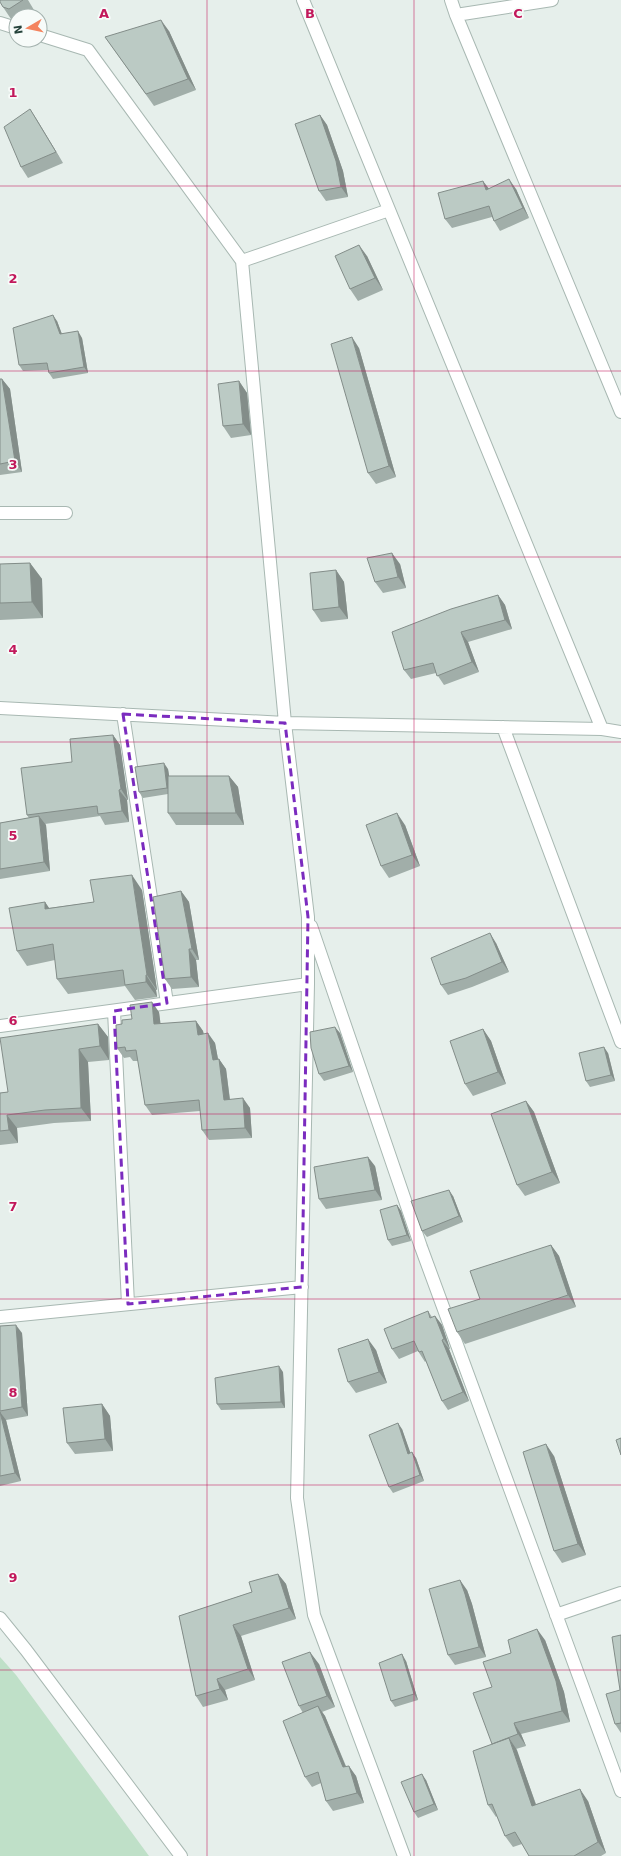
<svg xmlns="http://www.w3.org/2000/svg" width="621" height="1856" font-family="'DejaVu Sans',sans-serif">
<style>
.green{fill:#bfe0c8}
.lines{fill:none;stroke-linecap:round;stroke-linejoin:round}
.minor-casing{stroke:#a8b8b2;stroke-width:14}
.minor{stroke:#fff;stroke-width:12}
.wall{fill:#a1aea9}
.shaded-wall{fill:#838d89}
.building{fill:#bbcac4;stroke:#838d89}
.marked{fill:none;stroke:#7b2cbf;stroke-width:3;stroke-dasharray:8 5;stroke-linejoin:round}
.grid{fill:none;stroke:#c2185b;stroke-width:1;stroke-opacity:0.55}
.grid-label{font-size:13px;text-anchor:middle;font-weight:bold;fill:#c2185b;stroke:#f7fbf9;stroke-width:3.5;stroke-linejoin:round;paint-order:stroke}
</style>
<rect width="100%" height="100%" fill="#e6efeb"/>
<path class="green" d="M0,1657L16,1675L149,1856H0Z"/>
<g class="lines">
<g class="minor-casing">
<path id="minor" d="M303,0L602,729
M451,0L456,15L621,412
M456,15L552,0
M0,23L16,28
M242,261L389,210
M0,513H66
M0,708L285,723L602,729L621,732
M123,714L167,1003
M503,727L621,1042
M311,926L421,1247L621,1791
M308,984L297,1498L314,1615L404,1856
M114,1011L128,1304
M0,1026L308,984V917L285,723L242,261L88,50L40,35
M0,1317L302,1287
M556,1615L621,1593
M0,1618L26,1650L181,1856"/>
</g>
<use href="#minor" class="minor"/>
</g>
<path class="wall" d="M0,0H28L34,10L24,16H16V20L11,19L3,7Z
M169,31L196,90L154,106L105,37Z
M30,109L37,120L63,163L28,178L21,167Z
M320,115L327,125L343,171L348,197L326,201L319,191Z
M489,189H516L529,218L500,231L494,221L492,217L452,228L445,219Z
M367,256L383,290L358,301L350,289Z
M57,321L62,334L82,338L88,373L53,379L49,373L48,370L23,371L19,365Z
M359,348L396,477L376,484L368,473Z
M0,379H2L10,389L22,472L0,475Z
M239,381L247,393L251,435L231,438L223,426Z
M30,563L42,579L43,618L0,620V564Z
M400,564L406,588L383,593L375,582Z
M336,570L344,582L348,619L321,622L313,610Z
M498,595L505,605L512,629L468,642L479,672L444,685L436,673L411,679L404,670Z
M113,735L120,745L128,800H127L129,822L105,825L100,816L45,824L46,825L50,871L0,879V823L29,818L27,815L72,762Z
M168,769L169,776H229L238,787L244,825H176L168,813V794L143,798L139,792Z
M405,825L420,866L389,878L381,866Z
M142,890L157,990H156L157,997L135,1000L125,986L68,994L57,979L55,960L27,966L17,951L45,902L49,908L94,902Z
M181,891L189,902L199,960H196L199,987L172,989L165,979Z
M496,943L509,972L472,987L448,995L441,985Z
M159,1012L160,1024L196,1021L203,1031L204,1034L215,1043L218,1059H219L226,1069L230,1099L250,1108L252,1138L209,1140L202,1130L200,1111L152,1115L145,1105L138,1061H133L130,1057L124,1058L117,1048L122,1024L132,1019Z
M98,1024L108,1037L109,1060L88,1062L91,1121L54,1123L17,1128L18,1143L0,1145V1093L8,1092Z
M483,1029L491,1041L506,1084L473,1096L465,1084Z
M340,1033L353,1072L324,1081L319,1074Z
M608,1053L615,1081L590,1087L586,1081Z
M526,1101L534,1112L560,1183L525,1196L517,1185Z
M375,1166L382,1200L326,1209L319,1199Z
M453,1196L463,1222L427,1237L422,1231Z
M397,1205L401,1211L411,1241L392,1246L388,1240Z
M551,1245L559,1256L576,1307L465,1344L457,1332L480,1299Z
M428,1311L432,1317L435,1316L442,1325L450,1349H449L469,1401L448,1410L442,1401L426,1361L425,1362L418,1351L399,1359L392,1349Z
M0,1326L22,1333L28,1416L6,1420L21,1481L0,1486Z
M376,1350L387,1383L356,1393L348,1382Z
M283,1372L285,1408L221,1410L217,1404Z
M102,1404L110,1416L113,1451L75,1454L67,1443Z
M402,1429L410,1453L416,1458L424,1481L393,1493L389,1487Z
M554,1456L586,1555L562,1563L554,1551Z
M278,1574L286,1584L296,1619L241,1636L255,1680L225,1690L228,1700L203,1707L196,1696L179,1616L252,1592Z
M467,1590L472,1604L486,1657L455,1665L448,1655Z
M621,1635V1733L615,1724L620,1690Z
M545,1640L564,1692L570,1722L521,1734L526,1746L516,1749L536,1804L588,1801L606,1853L601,1856H529L522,1844L513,1847L505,1836L497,1816L496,1817L488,1805L492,1744V1687L511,1653Z
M406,1661L418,1700L395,1707L391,1701Z
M319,1664L335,1707L322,1712L325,1716L346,1766L356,1776L364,1803L333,1811L326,1801L321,1783L312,1787L305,1777L303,1713L299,1706Z
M426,1780L438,1810L418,1818L414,1812Z"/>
<path class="shaded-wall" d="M161,20L169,31L196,90L188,79Z
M30,109L37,120L63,163L56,152Z
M320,115L327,125L343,171L348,197L341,187Z
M509,179L516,189L529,218L523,208Z
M483,181L490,190H486Z
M359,245L367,256L383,290L375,278Z
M53,315L57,321L64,340L60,334Z
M78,331L82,338L88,373L84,367Z
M352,337L359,348L396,477L389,466Z
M2,379L10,389L22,472L15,461Z
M239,381L247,393L251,435L243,424Z
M392,553L400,564L406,588L398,577Z
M30,563L42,579L43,618L32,602Z
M336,570L344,582L348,619L339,607Z
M498,595L505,605L512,629L505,620Z
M461,632L468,642L479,672L472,662Z
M113,735L120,745L128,800L121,789Z
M164,763L168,769L172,794L167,788Z
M229,776L238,787L244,825L236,813Z
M119,790L127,800L129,822L122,811Z
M397,813L405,825L420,866L412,855Z
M39,816L46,825L50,871L44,862Z
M132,875L142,890L157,990L147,975Z
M181,891L189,902L199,960L192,949Z
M45,902L55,917L45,909Z
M490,933L496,943L509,972L502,962Z
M189,949L196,960L199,987L191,977Z
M146,975L156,990L157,997L146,982Z
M152,1002L159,1012L162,1034L154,1024Z
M196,1021L203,1031L205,1045L198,1035Z
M98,1024L108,1037L109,1060L100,1046Z
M335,1027L340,1033L353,1072L349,1066Z
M483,1029L491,1041L506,1084L498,1072Z
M208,1033L215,1043L220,1070L213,1060Z
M604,1047L608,1053L615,1081L611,1075Z
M79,1049L88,1062L91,1121L81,1108Z
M219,1059L226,1069L231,1110L224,1100Z
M243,1098L250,1108L252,1138L245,1128Z
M526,1101L534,1112L560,1183L552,1172Z
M7,1115L17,1128L18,1143L9,1130Z
M368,1157L375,1166L382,1200L375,1190Z
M449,1190L453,1196L463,1222L459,1216Z
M397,1205L401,1211L411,1241L407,1235Z
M551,1245L559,1256L576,1307L568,1295Z
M435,1316L442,1325L450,1349L444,1339Z
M16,1325L22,1333L28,1416L22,1407Z
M368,1339L376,1350L387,1383L379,1372Z
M442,1340L449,1349L469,1401L463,1392Z
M279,1366L283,1372L285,1408L281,1402Z
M102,1404L110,1416L113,1451L105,1439Z
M0,1412L6,1420L21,1481L15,1473Z
M398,1423L402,1429L413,1460L408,1454Z
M546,1444L554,1456L586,1555L578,1544Z
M412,1452L416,1458L424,1481L420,1475Z
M278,1574L286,1584L296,1619L289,1608Z
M460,1580L467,1590L472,1604L486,1657L479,1647Z
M233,1625L241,1636L255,1680L248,1669Z
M537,1629L545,1640L564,1692L570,1722L562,1711Z
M310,1652L319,1664L335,1707L327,1696Z
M402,1654L406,1661L418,1700L414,1694Z
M217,1679L225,1690L228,1700L220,1689Z
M318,1706L325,1716L350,1777L343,1767Z
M514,1723L521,1734L526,1746L518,1734Z
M509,1738L517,1750L540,1817L532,1806Z
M349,1766L356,1776L364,1803L357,1793Z
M422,1774L426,1780L438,1810L434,1804Z
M580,1789L588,1801L606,1853L598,1842Z"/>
<path class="building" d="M0,0H23L9,9L3,7L0,2Z
M161,20L188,79L146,94L105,37Z
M30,109L56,152L21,167L4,127Z
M320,115L336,161L341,187L319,191L295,124Z
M509,179L523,208L494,221L489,206L445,219L438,193L483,181L486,190Z
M359,245L375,278L350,289L335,256Z
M53,315L60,334L78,331L84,367L49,373L47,363L19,365L13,328Z
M352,337L389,466L368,473L331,344Z
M0,379H2L15,461L0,464Z
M239,381L243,424L223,426L218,384Z
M392,553L398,577L375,582L367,558Z
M30,563L32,602L0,603V564Z
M336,570L339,607L313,610L310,573Z
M498,595L505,620L461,632L472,662L437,676L433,663L404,670L392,632L451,609Z
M113,735L121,789L119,790L122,811L98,814L97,806L27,815L21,768L72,762L70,739Z
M164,763L167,788L139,792L135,767Z
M168,776H229L236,813H168Z
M397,813L412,855L381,866L366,825Z
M39,816L44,862L0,869V823Z
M132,875L147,975H146V982L125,985L123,970L57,979L53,944L17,951L9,908L45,902V909L94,902L90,880Z
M181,891L192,949H189L191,977L165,979L153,897Z
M490,933L502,962L466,978L441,985L431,958Z
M152,1002L154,1024L196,1021L198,1035L208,1033L213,1060L219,1059L224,1100L243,1098L245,1128L202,1130L199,1100L145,1105L136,1050L126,1051L125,1047L117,1048L116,1025L122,1024V1020L132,1019L130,1005Z
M98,1024L100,1046L79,1049L81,1108L45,1110L7,1115L9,1130L0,1131V1093L8,1092L0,1038Z
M335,1027L349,1066L319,1074L311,1048L310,1032Z
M483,1029L498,1072L465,1084L450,1041Z
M604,1047L611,1075L586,1081L579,1053Z
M526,1101L552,1172L517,1185L491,1114Z
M368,1157L375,1190L319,1199L314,1167Z
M449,1190L459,1216L422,1231L411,1201Z
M397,1205L407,1235L388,1240L380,1210Z
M551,1245L568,1295L457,1332L448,1309L480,1299L470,1271Z
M428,1311L430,1318L435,1316L444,1339L442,1340L463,1392L442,1401L422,1351L419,1352L414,1341L392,1349L384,1329Z
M16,1325L22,1407L0,1411V1326Z
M368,1339L379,1372L348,1382L338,1349Z
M279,1366L281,1402L217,1404L215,1378Z
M102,1404L105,1439L67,1443L63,1408Z
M0,1412L15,1473L0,1476Z
M398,1423L408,1454L412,1452L420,1475L389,1487L369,1435Z
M621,1438V1455L616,1440Z
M546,1444L578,1544L554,1551L523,1452Z
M278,1574L289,1608L233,1625L248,1669L217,1679L220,1689L196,1696L179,1616L252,1592L249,1582Z
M460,1580L465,1594L479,1647L448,1655L429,1589Z
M537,1629L556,1681L562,1711L514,1723L518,1734L492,1744L473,1693L492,1687L483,1662L511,1653L508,1640Z
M621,1635V1723L615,1724L606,1694L620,1690L612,1637Z
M310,1652L327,1696L299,1706L282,1662Z
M402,1654L414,1694L391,1701L379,1663Z
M318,1706L343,1767L349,1766L357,1793L326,1801L318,1772L305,1777L283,1721Z
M509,1738L532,1806L580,1789L598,1842L574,1856H529L515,1832L505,1836L492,1804L488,1805L473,1751Z
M422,1774L434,1804L414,1812L401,1782Z"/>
<path class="marked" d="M123,714L285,723L308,917L302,1287L128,1304L114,1011L167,1003Z"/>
<path class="grid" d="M207,0V1856M414,0V1856M0,186H621M0,371H621M0,557H621M0,742H621M0,928H621M0,1114H621M0,1299H621M0,1485H621M0,1670H621"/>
<g class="grid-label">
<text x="104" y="18">A</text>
<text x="310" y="18">B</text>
<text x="518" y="18">C</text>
<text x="13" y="97">1</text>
<text x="13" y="283">2</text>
<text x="13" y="469">3</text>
<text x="13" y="654">4</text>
<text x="13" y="840">5</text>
<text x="13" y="1025">6</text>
<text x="13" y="1211">7</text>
<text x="13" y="1397">8</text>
<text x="13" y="1582">9</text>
</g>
<g transform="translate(28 28) rotate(261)"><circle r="19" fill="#f7fbf9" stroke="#a3b1ad"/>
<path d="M0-3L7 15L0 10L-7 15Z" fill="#f4845f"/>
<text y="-6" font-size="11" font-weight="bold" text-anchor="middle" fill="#24423a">N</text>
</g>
</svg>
